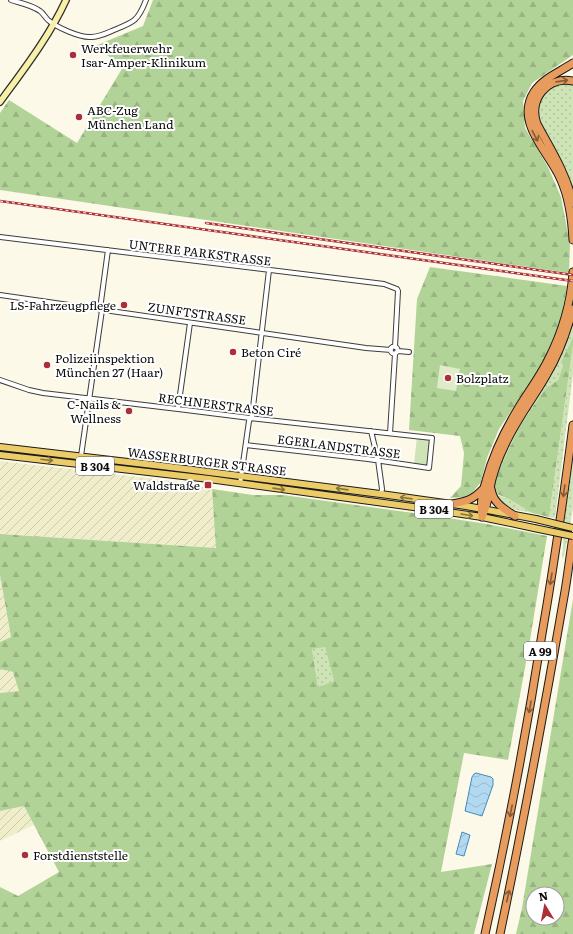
<svg xmlns="http://www.w3.org/2000/svg" width="573" height="934" font-family="Literata,serif">
<style>
.farmland{fill:url(#farmland-furrows)}
.grass{fill:url(#grass-dots)}
.forest{fill:url(#forest-firs);fill-rule:evenodd}
.park{fill:#cee3b6}
.pitch{fill:#dfecc7}
.water{fill:url(#water-waves);stroke:#3f8dc0}
.lines{fill:none;stroke-linecap:round;stroke-linejoin:round}
.minor-casing{stroke:#3d3d3d;stroke-width:6}
.secondary-casing{stroke:#2c2c2c;stroke-width:8}
.primary-casing{stroke:#1b1b1b;stroke-width:8}
.motorway-casing{stroke:#1b1b1b;stroke-width:9}
.minor{stroke:#fff;stroke-width:4}
.secondary{stroke:#f8efa9;stroke-width:5.5}
.primary{stroke:#eccc69;stroke-width:6}
.motorway{stroke:#e79b5c;stroke-width:7}
.rail-casing{stroke:#ac2f36;stroke-width:2.5}
.rail{stroke:#fff;stroke-width:1;stroke-dasharray:3;stroke-linecap:butt}
.primary-bridge-casing{stroke:#1b1b1b;stroke-width:8;stroke-linecap:butt}
.primary-bridge{stroke:#eccc69;stroke-width:6}
.oneway{stroke:#845a37}
.oneway2{stroke:#86753e}
.poi-dot{fill:#ac2f36;stroke:#fff;stroke-width:1.5}
.labels{text-anchor:middle;dominant-baseline:central;stroke-width:4;stroke-linejoin:round;paint-order:stroke}
.shield{fill:#fff;stroke:#545454;stroke-width:1}
.shield-label{font-size:11px;font-weight:bold;fill:#0a0a0a}
.poi-label{font-size:12px;fill:#0a0a0a;stroke:#fff;text-anchor:start}
.street-label{font-size:12px;fill:#0a0a0a;stroke:#fff}
</style>
<defs>
<pattern id="farmland-furrows" width="10" height="10" patternUnits="userSpaceOnUse"><rect width="10" height="10" fill="#f0edcb"/><path d="M-1 1l2-2M0 10L10 0M9 11l2-2" fill="none" stroke="#cccaad"/></pattern>
<pattern id="grass-dots" width="8" height="8" patternUnits="userSpaceOnUse"><rect width="8" height="8" fill="#cee3b6"/><path d="M2 2h.1M6 6h.1" fill="none" stroke="#b0c19b" stroke-width="1.8" stroke-linecap="round"/></pattern>
<pattern id="forest-firs" width="22" height="20" patternUnits="userSpaceOnUse"><rect width="22" height="20" fill="#b2d397"/><path d="M5 1l3.5 6h-7zM16 11l3.5 6h-7z" fill="#98b481"/></pattern>
<pattern id="water-waves" width="16" height="10" patternUnits="userSpaceOnUse"><rect width="16" height="10" fill="#b2d9f0"/><path d="M0 5q4-4 8 0t8 0" fill="none" stroke="#98b9cc"/></pattern>
</defs>
<rect width="100%" height="100%" fill="#fdf9e8"/>
<path class="farmland" d="M0,461L165,480L212,489L217,548L0,534Z
M0,575L11,637L0,642Z
M0,669L13,672L20,691L0,693Z
M24,806L34,825L0,841V811Z"/>
<path class="grass" d="M569,83L573,84V193L538,121L539,101L547,91L557,85Z
M573,318V337L561,362L563,366L558,380L546,388L496,477L500,464L520,422Z
M573,345V373L555,518L549,517Z
M16,451L204,474H192L18,454L16,453Z
M573,457V508L564,556L562,559L565,516Z
M493,488L497,495L509,499L532,513C522,511 504,509 498,500C496,497 494,492 493,488Z
M325,646L334,681L318,687L312,649Z"/>
<path class="forest" d="M153,0H573V55L532,83L523,101L525,128L548,167L561,197L570,244L569,273L0,190V113L9,100L77,143L123,67L95,46L143,26Z
M430,267L567,286L561,319L552,343L541,367L499,429L487,458L481,482L472,493L464,497L450,498L461,486L464,453L460,436L409,430L417,299Z
M573,337V345L549,517L532,513L509,499L497,494L493,488L496,477L520,426L546,388L558,380L563,366L561,362Z
M212,489L253,495H283L435,516L487,524L547,536L529,646L508,760L464,753L441,872L492,864L474,934H0V887L18,896L59,872L24,806L0,811V693L19,691L13,672L0,669V642L11,637L0,575V534L216,548ZM325,647L334,681L318,687L312,649Z
M573,599V934H516L522,908ZM533,894H557V918H533Z"/>
<path class="park" d="M417,437L430,438L427,466L414,464Z"/>
<path class="pitch" d="M440,365L460,369L456,391L437,388Z"/>
<path class="water" d="M476,773L491,777L493,779V785L482,816L465,811L472,777L474,774Z
M462,832L470,835L464,856L456,854Z"/>
<g class="lines">
<g class="minor-casing">
<path id="minor" d="M11,0C20,3 32,5 40,11C43,13 45,17 48,20C56,27 80,38 91,37C99,37 107,33 114,30C134,22 138,21 146,0
M0,237L384,284L397,289L398,291L395,347
M0,295L366,348L391,350
M100,309L108,250
M390.5 350a3.5 3.5 0 1 1 7 0a3.5 3.5 0 1 1-7 0Z
M398,351L409,352
M0,380L29,390L43,393L178,409L250,418L432,438L429,468L368,459L246,445
M178,409L190,323
M371,431L378,460L382,489L381,494
M390,433L395,354
M81,456L102,310
M240,484L249,421L252,416L269,270"/>
</g>
<g class="secondary-casing">
<path id="secondary" d="M0,102C24,69 49,37 66,0"/>
</g>
<g class="primary-casing">
<path id="primary" d="M0,447L162,466L388,495L466,506L536,519
M0,455L209,479L435,510L482,517L534,528"/>
</g>
<g class="motorway-casing">
<path id="motorway" d="M573,63C560,72 543,78 534,92C514,123 550,153 561,180C569,198 572,220 573,240
M573,81C547,76 528,100 537,124C551,150 566,173 573,203
M491,489C493,503 504,509 515,516
M451,504C465,502 473,500 483,489
M482,517C480,505 482,493 486,481C493,454 505,430 519,407C529,391 540,376 548,360C562,333 571,302 573,272
M482,517C488,505 489,492 492,479C495,468 499,457 504,447C515,421 533,399 547,374C559,354 567,331 573,309
M485,934C507,835 526,735 542,634C554,565 564,495 573,425
M500,934C524,820 545,706 565,591C568,573 570,555 573,537"/>
</g>
<use href="#minor" class="minor"/>
<use href="#secondary" class="secondary"/>
<use href="#primary" class="primary"/>
<use href="#motorway" class="motorway"/>
<g class="rail-casing">
<path id="rail" d="M0,201L573,281
M206,223L573,275"/>
</g>
<use href="#rail" class="rail"/>
<g class="primary-bridge-casing">
<path id="primary-bridge" d="M536,519L573,528
M534,528L573,536"/>
</g>
<use href="#primary-bridge" class="primary-bridge"/>
</g>
<defs><path id="oneway-shaft" d="M-6 0H5M1.5-3L5.5 0L1.5 3" fill="none" stroke-width="1.6" stroke-linecap="round" stroke-linejoin="round"/></defs>
<g class="oneway">
<use href="#oneway-shaft" transform="translate(562 81) rotate(-8)"/>
<use href="#oneway-shaft" transform="translate(535 136) rotate(62)"/>
<use href="#oneway-shaft" transform="translate(564 491) rotate(98)"/>
<use href="#oneway-shaft" transform="translate(551 579) rotate(99)"/>
<use href="#oneway-shaft" transform="translate(530 707) rotate(100)"/>
<use href="#oneway-shaft" transform="translate(511 811) rotate(101)"/>
<use href="#oneway-shaft" transform="translate(508 896) rotate(-78)"/>
</g>
<g class="oneway2">
<use href="#oneway-shaft" transform="translate(47 460) rotate(7)"/>
<use href="#oneway-shaft" transform="translate(279 489) rotate(8)"/>
<use href="#oneway-shaft" transform="translate(342 489) rotate(-172)"/>
<use href="#oneway-shaft" transform="translate(406 498) rotate(-172)"/>
<use href="#oneway-shaft" transform="translate(467 515) rotate(9)"/>
</g>
<g class="poi-dot">
<circle cx="73" cy="55" r="4"/>
<circle cx="79" cy="117" r="4"/>
<circle cx="124" cy="305" r="4"/>
<circle cx="233" cy="352" r="4"/>
<circle cx="47" cy="365" r="4"/>
<circle cx="448" cy="378" r="4"/>
<circle cx="129" cy="411" r="4"/>
<rect x="204" y="481" width="8" height="8" rx="2"/>
<circle cx="25" cy="855" r="4"/>
</g>
<g class="labels">
<g class="shield">
<rect x="76" y="457" width="38" height="18" rx="3"/>
<rect x="415" y="500" width="38" height="18" rx="3"/>
<rect x="524" y="642" width="32" height="18" rx="3"/>
</g>
<g class="shield-label">
<text x="95" y="466">B 304</text>
<text x="434" y="509">B 304</text>
<text x="540" y="651">A 99</text>
</g>
<g class="poi-label">
<text x="81" y="48">Werkfeuerwehr<tspan x="81" dy="14">Isar-Amper-Klinikum</tspan></text>
<text x="87" y="110">ABC-Zug<tspan x="87" dy="14">München Land</tspan></text>
<text x="116" y="305" text-anchor="end">LS-Fahrzeugpflege</text>
<text x="241" y="352">Beton Ciré</text>
<text x="55" y="358">Polizeiinspektion<tspan x="55" dy="14">München 27 (Haar)</tspan></text>
<text x="456" y="378">Bolzplatz</text>
<text x="121" y="404" text-anchor="end">C-Nails &amp;<tspan x="121" dy="14">Wellness</tspan></text>
<text x="200" y="485" text-anchor="end">Waldstraße</text>
<text x="33" y="855">Forstdienststelle</text>
</g>
<g class="street-label">
<text transform="translate(200 252) rotate(7)">UNTERE PARKSTRASSE</text>
<text transform="translate(197 313) rotate(8)">ZUNFTSTRASSE</text>
<text transform="translate(216 404) rotate(7)">RECHNERSTRASSE</text>
<text transform="translate(339 446) rotate(7)">EGERLANDSTRASSE</text>
<text transform="translate(207 461) rotate(7)">WASSERBURGER STRASSE</text>
</g>
</g>
<g transform="translate(545 906) rotate(350)"><circle r="19" fill="#ffffff" stroke="#9d9d9d"/>
<path d="M0-3L7 15L0 10L-7 15Z" fill="#ac2f36"/>
<text y="-6" font-size="11" font-weight="bold" text-anchor="middle" fill="#0a0a0a">N</text>
</g>
</svg>
